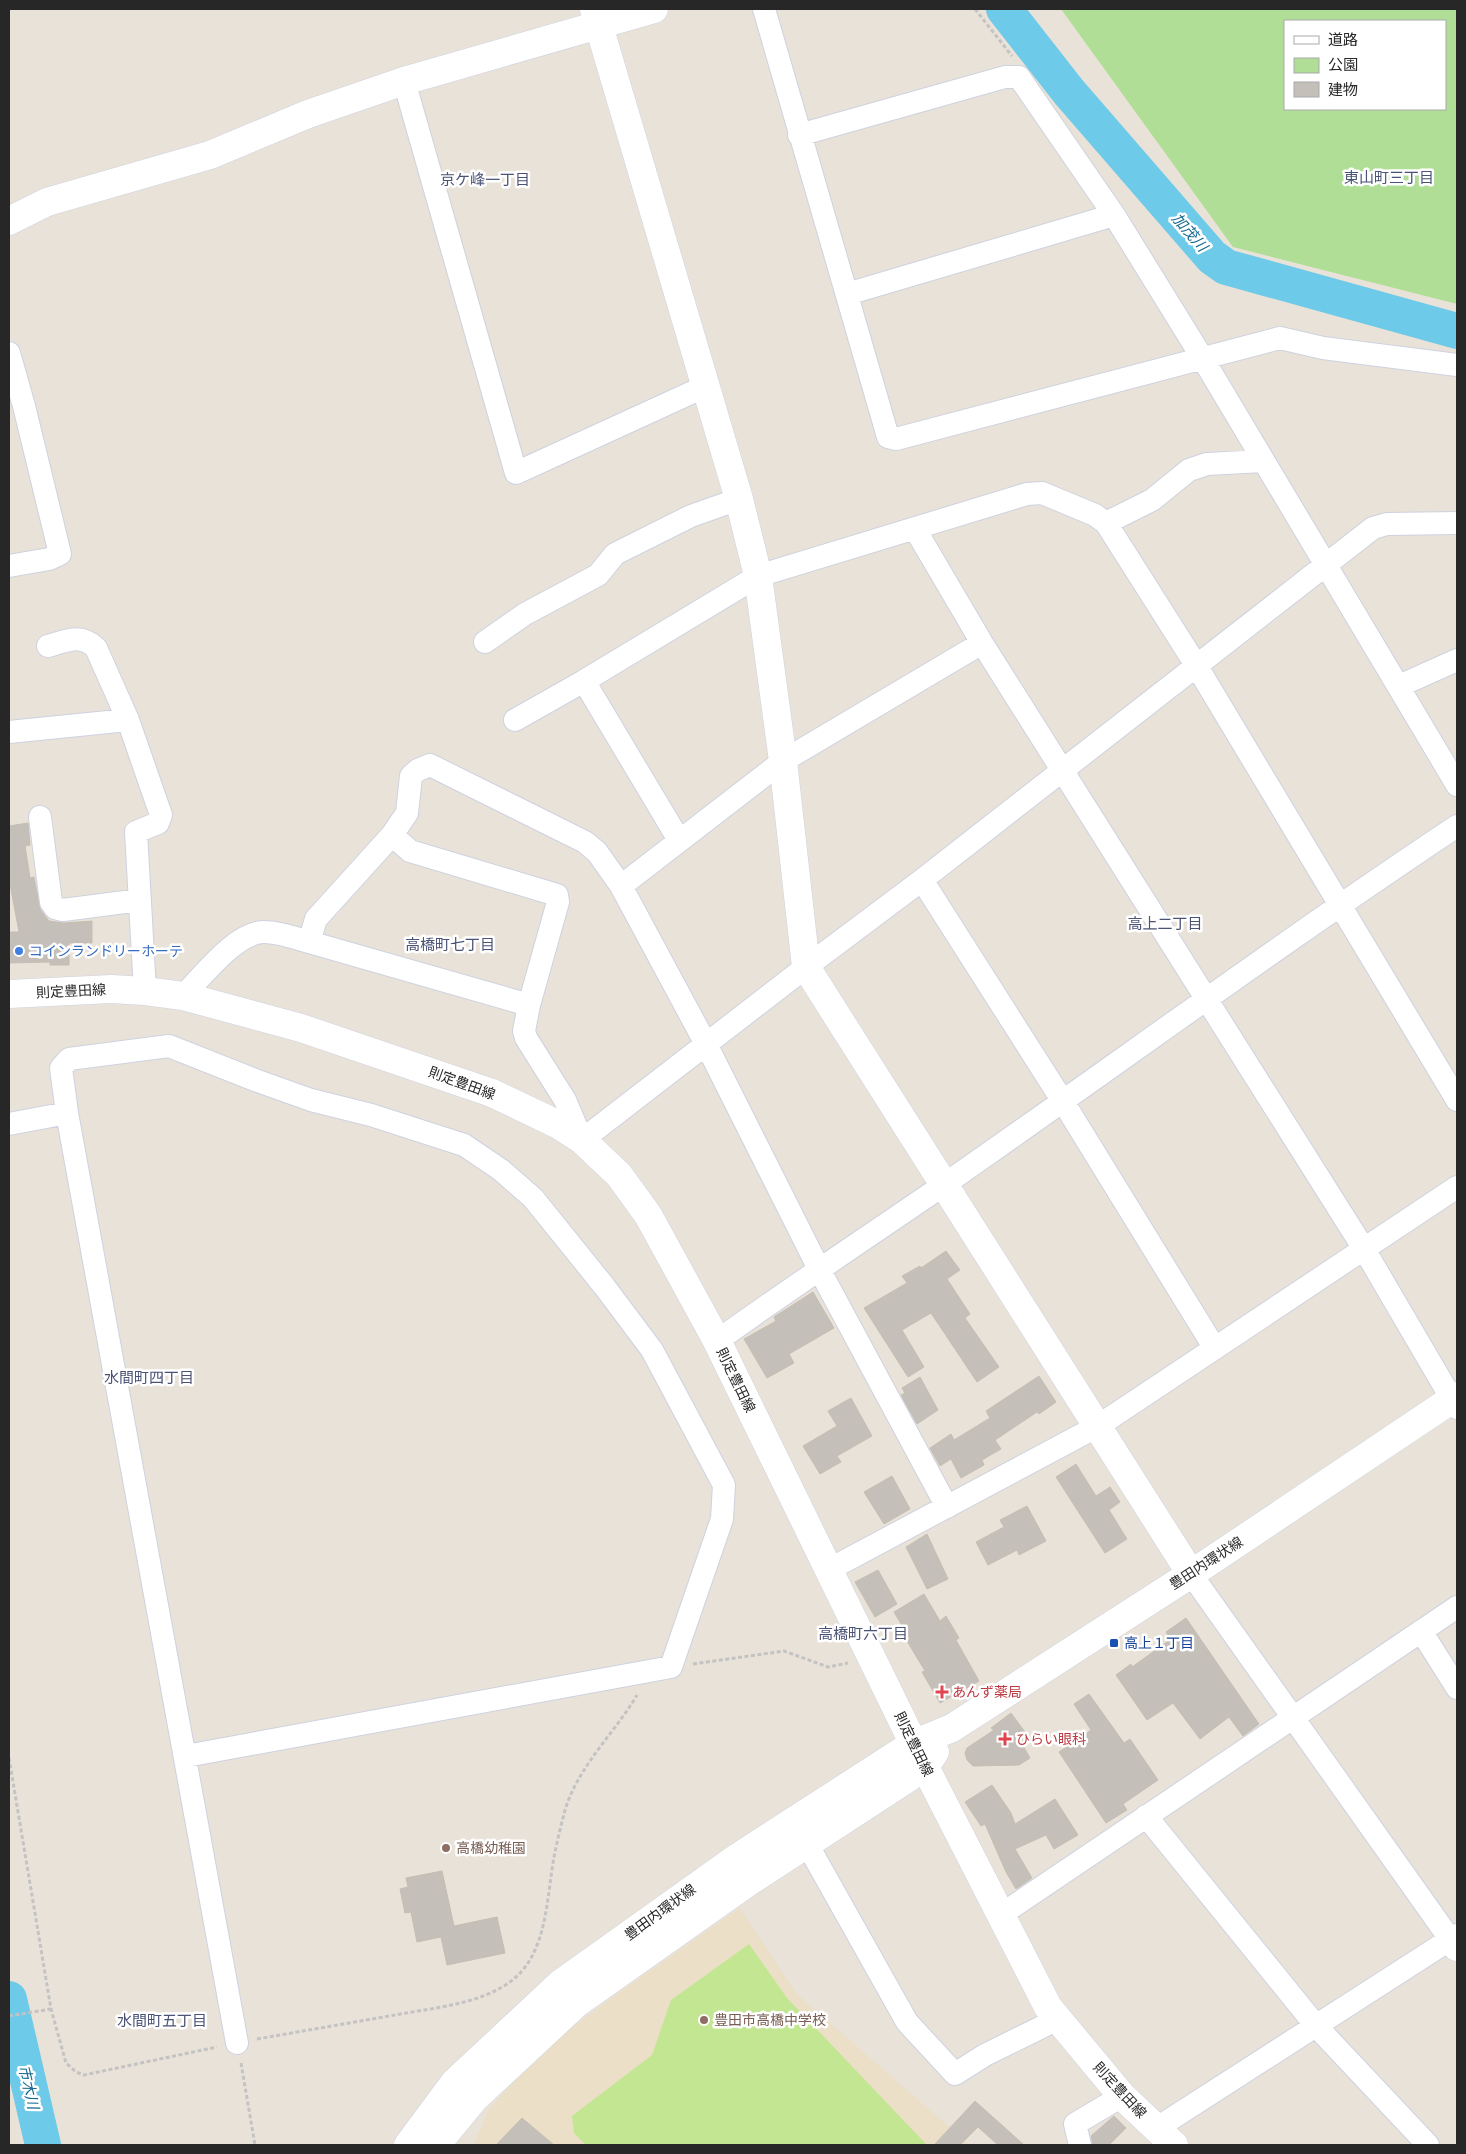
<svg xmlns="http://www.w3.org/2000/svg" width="1466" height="2154" font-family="Mulish,'Noto Sans JP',sans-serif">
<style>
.education{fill:#ebdfc8}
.green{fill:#b0de96;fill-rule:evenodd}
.pitch{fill:#c3e692}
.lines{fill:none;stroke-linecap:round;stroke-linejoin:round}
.river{stroke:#6ecae9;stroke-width:36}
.building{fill:#c4bfb8;stroke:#c4beb3}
.street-casing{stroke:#ced2e0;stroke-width:24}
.secondary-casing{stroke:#ced2e0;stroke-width:29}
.path{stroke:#c3c3c3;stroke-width:3;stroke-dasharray:4 2.5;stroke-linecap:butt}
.street{stroke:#fff;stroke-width:22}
.secondary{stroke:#fff;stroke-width:28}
.shop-dot{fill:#3f7fe0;stroke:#fff;stroke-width:2}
.transit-dot{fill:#1a4fb4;stroke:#fff;stroke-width:2}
.health-dot{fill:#e0444e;stroke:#fff;stroke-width:2}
.education-dot{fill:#8d6e63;stroke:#fff;stroke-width:2}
.labels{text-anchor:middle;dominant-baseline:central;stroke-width:5;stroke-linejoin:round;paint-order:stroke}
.shop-label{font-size:14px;fill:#366cbe;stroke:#fff;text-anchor:start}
.street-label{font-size:14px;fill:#272727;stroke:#fff}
.transit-label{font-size:14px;fill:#164399;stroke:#fff;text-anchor:start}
.health-label{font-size:14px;fill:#be3a42;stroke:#fff;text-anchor:start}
.education-label{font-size:14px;fill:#785e54;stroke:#fff;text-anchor:start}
.neighbourhood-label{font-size:15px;fill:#4a5275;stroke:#fff}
.water-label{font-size:15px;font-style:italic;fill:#12668f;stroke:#fff}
</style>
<rect width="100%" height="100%" fill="#e9e2d8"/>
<path class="education" d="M740,1908L797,1994L970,2145H474L488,2110L547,2046L620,1992Z"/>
<path class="green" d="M1061,9H1457V304L1233,247ZM1285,21H1445V109H1285Z"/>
<path class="pitch" d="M749,1944L787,1998L927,2145H586L574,2133L572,2116L652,2055L671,2000Z"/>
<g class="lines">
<path class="river" d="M1004,9L1069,92L1212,257L1226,267L1457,331
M9,1999L43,2145"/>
</g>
<path class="building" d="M28,823L30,845L25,846L30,878L34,877L40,909L49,921L64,923L92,921V943H69V965H50V962L9,963V932H19L9,879V826Z
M946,1251L960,1270L947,1279L970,1314L965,1318L999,1367L977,1382L931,1313L902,1330L924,1367L908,1377L864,1308L907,1283L902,1276L920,1266L921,1268Z
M813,1292L834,1328L789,1354L794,1363L767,1378L744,1339L776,1321L774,1317Z
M1039,1376L1056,1402L1039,1414L1037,1412L995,1440L1001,1449L982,1460L984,1465L961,1478L951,1459L940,1466L930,1448L951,1434L954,1440L990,1418L986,1411Z
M920,1377L938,1410L917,1424L901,1395L905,1393L902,1388Z
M851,1398L872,1436L837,1456L841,1462L820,1474L803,1446L837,1426L828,1411Z
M1076,1464L1096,1496L1110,1487L1120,1502L1109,1510L1127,1539L1105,1553L1056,1477Z
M892,1476L910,1509L884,1524L864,1492Z
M1027,1506L1046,1541L1019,1555L1017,1550L988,1565L976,1542L1004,1527L1000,1520Z
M927,1534L948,1579L927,1589L906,1547Z
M878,1570L897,1604L875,1617L855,1582Z
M924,1594L940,1621L946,1616L959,1638L956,1640L979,1681L940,1703L922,1672L925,1671L907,1641L910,1639L894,1612Z
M1186,1618L1259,1724L1243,1736L1229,1717L1200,1739L1173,1703L1147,1720L1116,1675L1131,1664L1132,1667L1171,1639L1166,1632Z
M1089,1694L1124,1743L1130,1739L1158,1780L1123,1804L1127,1810L1106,1823L1059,1752L1091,1730L1074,1704Z
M1011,1713L1030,1739L1022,1744L1030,1758L1019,1765L973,1766L967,1760L965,1753L967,1748L994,1730L991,1728Z
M992,1785L1011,1813L1015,1824L1055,1799L1078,1835L1054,1849L1046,1835L1015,1849L1032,1878L1016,1889L1006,1872L985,1824L981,1826L965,1802Z
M442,1871L454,1926L497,1917L505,1953L447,1965L441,1937L417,1942L411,1912L405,1913L400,1889L408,1887L406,1878Z
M975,2101L1024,2145H998L978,2127L960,2145H934Z
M1114,2116L1126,2128L1109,2145H1093L1091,2136Z
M522,2118L554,2145H496Z"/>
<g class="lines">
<g class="street-casing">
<path id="street" d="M764,9L888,437L896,439L1280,338L1323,348L1457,365
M404,81L516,473L706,386
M799,135L1005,77H1019L1114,215L1203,359L1457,785
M847,294L1114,215
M9,353L24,406L60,554L49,559L9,566
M1106,523L1152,500L1189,470L1207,464L1263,461
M915,529L982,643L1364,1249L1457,1408
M485,642L525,614L598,575L615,554L691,516L739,499
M48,646C67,641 80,633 96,648L128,720L161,815L158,823L136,832L145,991
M1399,686L1457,660
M515,720L584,681
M9,732L128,720
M40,817L51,902L55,908L63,910L140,900
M679,840L584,681L758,576L1027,494L1042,493L1095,515L1106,523L1196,665L1457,1100
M922,880L1062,1100L1214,1347
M309,942L529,1005L558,902L557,895L410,851L392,835
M183,996C202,977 236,932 264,932C279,932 295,938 309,942L316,919L392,835L407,813L411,776L418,770L430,765L585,842L597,852L621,886
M529,1005L524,1031L526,1038L565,1100L582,1140L806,967L922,880L1373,528L1387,524L1457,523
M9,1124L67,1113
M717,1341C792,1287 869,1236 945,1184C1116,1065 1284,941 1457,826
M947,1507L819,1269L707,1046L621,886L783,761L982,643
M830,1569L1098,1426L1457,1187
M1191,1574L1450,1939
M1421,1631L1457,1688
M186,1756L671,1667L722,1519L724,1485L652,1350L604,1286L533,1198L501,1170L464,1145L371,1115L311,1100L255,1080L169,1046L69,1059L61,1068L67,1113L237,2043
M1146,1816L1317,2027L1428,2145
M807,1844L907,2022L955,2074L985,2055L1058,2019
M1002,1914L1457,1607
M1157,2128L1457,1935
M1080,2145L1075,2124L1122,2096"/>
</g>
<g class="secondary-casing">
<path id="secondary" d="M594,9L739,499L758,576L783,761L806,967L1191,1574
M9,221L47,202L210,155L308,114L404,81L654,9
M9,994L111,989L145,991L183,996L301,1028L492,1093L557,1124L582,1140L619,1175L648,1215L717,1341L925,1767L1048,2007L1122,2096L1174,2145
M1450,1939L1457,1947
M408,2145L454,2083L560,1984L738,1857L913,1744L952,1728L1191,1574L1457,1396
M436,2145L474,2099L577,2003L747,1883L925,1767L935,1752"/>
</g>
<path class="path" d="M975,9L1012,56
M693,1664L784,1651L828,1667L848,1663
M9,1758L51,2009L66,2063L76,2072L84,2075L217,2047
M9,2016L51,2009
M257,2039C303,2031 349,2023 395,2015C432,2008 475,2005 507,1984C548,1957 546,1900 554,1857C557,1842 561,1825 565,1810C579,1765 614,1734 637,1695
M241,2063L255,2145"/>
<use href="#street" class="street"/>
<use href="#secondary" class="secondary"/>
</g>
<circle class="shop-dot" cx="19" cy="951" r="5"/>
<rect class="transit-dot" x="1109" y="1638" width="10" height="10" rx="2.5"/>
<g class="health-dot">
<path d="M939.5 1684.5h5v5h5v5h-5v5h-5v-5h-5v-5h5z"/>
<path d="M1002.5 1731.5h5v5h5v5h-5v5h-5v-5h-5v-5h5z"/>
</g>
<g class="education-dot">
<circle cx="446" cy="1848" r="5"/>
<circle cx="704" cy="2020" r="5"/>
</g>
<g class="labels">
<g class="shop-label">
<text x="29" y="951">コインランドリーホーテ</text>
</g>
<g class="street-label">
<text transform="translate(71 991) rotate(-3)">則定豊田線</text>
<text transform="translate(462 1083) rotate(20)">則定豊田線</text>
<text transform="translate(736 1380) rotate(64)">則定豊田線</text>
<text transform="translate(1206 1563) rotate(-33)">豊田内環状線</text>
<text transform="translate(914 1744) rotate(64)">則定豊田線</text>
<text transform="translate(660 1912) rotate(-36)">豊田内環状線</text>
<text transform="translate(1120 2090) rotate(47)">則定豊田線</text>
</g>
<g class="transit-label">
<text x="1124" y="1643">高上１丁目</text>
</g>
<g class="health-label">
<text x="952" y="1692">あんず薬局</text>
<text x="1016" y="1739">ひらい眼科</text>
</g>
<g class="education-label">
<text x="456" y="1848">高橋幼稚園</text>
<text x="714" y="2020">豊田市高橋中学校</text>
</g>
<g class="neighbourhood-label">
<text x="1389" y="177">東山町三丁目</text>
<text x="485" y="179">京ケ峰一丁目</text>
<text x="1165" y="923">高上二丁目</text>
<text x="450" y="944">高橋町七丁目</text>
<text x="149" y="1377">水間町四丁目</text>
<text x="863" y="1633">高橋町六丁目</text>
<text x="162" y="2020">水間町五丁目</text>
</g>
<g class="water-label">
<text transform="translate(1190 232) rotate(49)">加茂川</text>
<text transform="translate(29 2087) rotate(77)">市木川</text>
</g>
</g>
<rect width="1466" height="2154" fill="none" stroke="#272727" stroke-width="20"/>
<rect x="1284" y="20" width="162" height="90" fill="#ffffff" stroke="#a9a9a9"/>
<rect x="1294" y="36" width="25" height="8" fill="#ffffff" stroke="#a9a9a9"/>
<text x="1328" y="45" font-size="15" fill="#272727">道路</text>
<rect x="1294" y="58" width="25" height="15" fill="#b0de96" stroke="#a9a9a9"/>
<text x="1328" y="70" font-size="15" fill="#272727">公園</text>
<rect x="1294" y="82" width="25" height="15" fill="#c4bfb8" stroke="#a9a9a9"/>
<text x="1328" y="95" font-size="15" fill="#272727">建物</text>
</svg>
